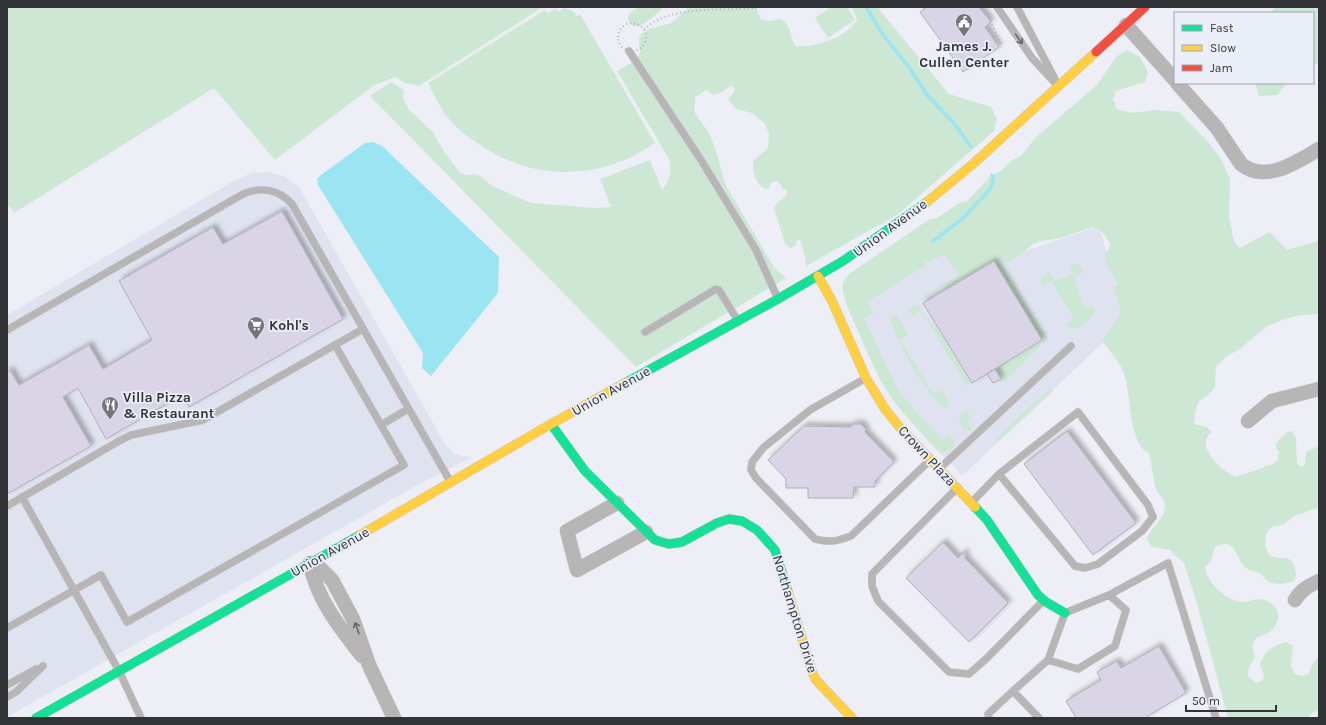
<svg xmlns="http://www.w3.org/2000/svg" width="1326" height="725" font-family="Karla,sans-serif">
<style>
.built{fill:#dfe3ef}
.green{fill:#cce7d4}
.water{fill:#9be4f1}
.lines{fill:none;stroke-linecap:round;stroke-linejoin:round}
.stream{stroke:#9be4f1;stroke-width:3.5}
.building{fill:#d9d5e6;stroke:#afafb5;filter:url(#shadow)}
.lane-casing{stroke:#c9cacf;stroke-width:8}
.street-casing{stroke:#c9cacf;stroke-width:15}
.fast-casing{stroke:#c9cacf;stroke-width:10}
.slow-casing{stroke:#c9cacf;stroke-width:10}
.jam-casing{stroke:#c9cacf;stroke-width:10}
.path{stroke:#b0afb2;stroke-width:2;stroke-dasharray:1 3;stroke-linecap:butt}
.lane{stroke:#b7b5b6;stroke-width:7}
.street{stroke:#b7b5b6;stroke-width:14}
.fast{stroke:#16e098;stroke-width:9}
.slow{stroke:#ffcf43;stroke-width:9}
.jam{stroke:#f24e42;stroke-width:9}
.oneway{stroke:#67676a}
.labels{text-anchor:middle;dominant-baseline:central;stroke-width:3.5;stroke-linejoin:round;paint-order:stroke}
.poi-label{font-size:14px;font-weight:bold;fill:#313337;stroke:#eaeef9;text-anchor:start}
.street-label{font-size:14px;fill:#313337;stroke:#eaeef9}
</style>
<defs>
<filter id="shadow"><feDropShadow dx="3.5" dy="-3.5" stdDeviation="2" flood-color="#0004"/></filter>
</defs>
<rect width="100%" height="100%" fill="#eeeff6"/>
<path class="built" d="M268,172L284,176L299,187L445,444L455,454L462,456L472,457L416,486L7,717V315L235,180L252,173Z
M1099,226L1126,321L962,476L911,422L895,403L881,381L869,357L848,308L947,248L1019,240L1026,251Z"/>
<path class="green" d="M7,7H543L419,86L405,83L395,77L373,86L275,160L214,88L14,213L7,203Z
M639,7H664C656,14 631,41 628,16L631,12Z
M688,7H756L761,19L769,21L781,19C794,29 788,35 796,46C812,49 849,36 857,20L852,7H877L949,94L991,107L997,119L994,131L897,215L806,266L805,256L800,240H797L796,245L791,248L785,244L774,208L777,203L787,195V190L783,189L780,184L776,181L771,183L768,189L763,188C754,181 753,172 753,161L768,148L769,134L765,124L752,113L736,109L728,99L735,91L732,85L721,93L713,95L707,90L695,97V113L709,133L718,157L725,184L775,269L786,278L636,367L370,96L391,82L404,90L403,99L409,110L433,132L443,150L460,173L466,175L474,174L479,175L492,186L531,203L595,208L611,207L600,179L650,160L662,190C670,181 672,171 669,159L617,71L637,59L640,52L639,36L649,29L671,23L687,9Z
M831,7H847L855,20L828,38L815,18Z
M1277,7H1319V63L1313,65V13H1270L1274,8Z
M556,8L558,12L564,8L573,11L577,16L580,14L655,143C602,180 537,182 483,147C469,138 454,127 444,113C438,103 433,93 428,83L545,10L548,13Z
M1127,50L1140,57L1148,72L1145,82L1116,91L1113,99L1117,109L1132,113L1158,110L1179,112L1208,142L1220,157L1230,179L1229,215L1234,242L1240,248L1270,232L1287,250L1319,241V314L1302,315L1284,319L1266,327L1240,349L1227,356L1216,367L1215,387L1207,396L1199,401L1196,409L1194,424L1207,427L1211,432L1206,439V447L1211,457L1222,469L1236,477L1273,464L1278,460L1279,452L1275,444L1287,432L1292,431L1296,439L1297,463L1301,467L1305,465L1306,452L1319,446V507L1294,516L1283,525L1273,526C1271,528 1268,531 1267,533C1264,539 1265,553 1271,556C1280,560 1291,554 1294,566C1296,573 1297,575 1294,581C1286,584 1274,586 1267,581C1265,579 1263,576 1261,574C1256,571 1250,571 1246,568C1235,559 1237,536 1215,547L1211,561L1205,567C1206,582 1228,602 1243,602C1250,602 1256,597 1264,600C1279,605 1283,618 1272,630C1268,634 1260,636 1256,638L1252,646L1255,658L1249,667L1248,676L1256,683L1262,681L1264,675L1260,665C1265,650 1271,647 1286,642L1293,646L1291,666L1295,674L1302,676L1309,674C1311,667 1313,661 1319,657V710L1312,713L1308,718H1228L1196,600L1184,563L1170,550L1153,547L1149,544L1147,539C1150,529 1158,525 1162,516C1170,498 1158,498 1155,485C1152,474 1152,464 1149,453C1126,443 1133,390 1122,369C1117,359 1109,350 1102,341L1121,312L1114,289L1117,284L1105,260L1104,254L1108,250L1110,243L1102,232L1093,227L1061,238L1041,241L1032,245L1017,257L1006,262L1002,260L999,255L998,258L1048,339L1043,344L1042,340L994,261L946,290L944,286L910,305L959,275L945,254L929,262H927L923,259L927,265L868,301L874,313L864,318L889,372L899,390L912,407L942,440L949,434C962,444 949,457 937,450C916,428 896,407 881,381C871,362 863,342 855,323C849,310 841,296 843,282L849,274L928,220L937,218L959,203L967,201L992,175L1002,170L1012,160L1021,156L1036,137L1097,85L1116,57Z
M1255,83H1287L1277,95L1259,96Z
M1074,263L1079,265L1083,272V273L1074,276L1084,309L1093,307L1095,310C1091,319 1075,336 1066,325L1074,319L1051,281L1043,286L1041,283L1043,276L1050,272L1055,281L1073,274L1070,266Z
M918,304L931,325L935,323L972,383L967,386L921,311L913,317L909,310Z
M895,314L897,315L908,335L900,340L934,394L942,390L943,391L949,401L947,407L944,408C919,384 903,352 891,321V317Z
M1039,343L1041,346L1003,382L995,369Z
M1050,388L1053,391L998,442L996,439Z
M966,411L971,417L966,421L973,428L970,431L963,429L959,420L960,415Z"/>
<path class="water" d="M373,142L382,146L499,257L498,293L431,376L422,368L423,353L318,185L317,179L321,175L365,143Z"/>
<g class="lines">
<path class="stream" d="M866,7L881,32L911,70L927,95L953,122L971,147
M933,241L962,219L981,199L990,189L993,182L992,175"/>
</g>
<path class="building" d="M927,7H979L991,22L985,27L999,47L963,72L920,12Z
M282,211L343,319L189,407L182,395L106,439L78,388L63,397L91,446L7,494V372L10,370L19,385L89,345L103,369L152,340L119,281L213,227L223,244Z
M994,261L1042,340L972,383L923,303Z
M995,369L1001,379L993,383L987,374Z
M853,424H861L866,429L865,432L894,462L875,481V487H854L853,498H808V488H786V479L768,460L804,426L850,427Z
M1067,431L1136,523L1093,555L1024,464Z
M943,542L958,558L965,551V558L1008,603L969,642L906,578Z
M1159,646L1186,693L1145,718H1076L1066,701L1101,680L1097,672L1117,661L1121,668Z"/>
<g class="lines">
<g class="lane-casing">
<path id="lane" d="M997,7L1032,58L1058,86
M1017,7L1055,79
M629,51L701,160L756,250L778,299
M7,330L243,194C262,186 279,190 292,204L451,483
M645,332L716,289L719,290L738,321
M866,378L810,410L763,448L752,462L751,470L756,478L815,539C830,543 837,541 851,536L930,460
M381,425L408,409
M939,469L1071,346
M957,488L872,574V586L878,601L949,672L969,674L987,658L1044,600
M22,497L119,671L141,718
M971,503L999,474L1078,412L1148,505L1153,517L1142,531L1098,564L1085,568L1075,566L999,474
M7,506L119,441L131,435L203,420L363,329
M1109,595L1126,610L1115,646L1078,669L1048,660L1065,613Z
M1109,595L1168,563L1216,718
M7,628L101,575L127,622L404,465L335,345
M7,685L36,669
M7,697L16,692L43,666
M989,718L988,714L1013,691
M1039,718L1013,691L1048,660"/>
</g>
<g class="street-casing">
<path id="street" d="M1126,25L1175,80
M1177,83L1217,128L1241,164C1265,184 1297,162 1319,149
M1248,421L1272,401L1319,389
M617,503L567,531L577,570L646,532
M310,563L320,568L332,580L353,619L369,665L394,718
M310,563C316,598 340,628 362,656
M1295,600C1301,590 1308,586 1319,581"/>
</g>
<g class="fast-casing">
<path id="fast" d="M627,382L778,299L843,261L927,202
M551,424L585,471L655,540L669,544L682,542L717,523L729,519L742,521L757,530L775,550L788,592
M975,507L987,520L1038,595L1046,602L1065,613
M36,718L360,535"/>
</g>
<g class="slow-casing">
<path id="slow" d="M927,202L973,164L1096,52
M818,276L832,301L866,378L885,409L901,429L975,507
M360,535L551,424L627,382
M788,592L812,672L816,680L852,718"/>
</g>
<g class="jam-casing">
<path id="jam" d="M1096,52L1145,7"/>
</g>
<path class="path" d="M983,7L985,9L1002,47
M618 37a14 14 0 1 1 28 0a14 14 0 1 1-28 0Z
M644,29C649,26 654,21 660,19C692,5 729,12 762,7"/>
<use href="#lane" class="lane"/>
<use href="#street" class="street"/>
<use href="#fast" class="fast"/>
<use href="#slow" class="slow"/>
<use href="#jam" class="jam"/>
</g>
<defs><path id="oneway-shaft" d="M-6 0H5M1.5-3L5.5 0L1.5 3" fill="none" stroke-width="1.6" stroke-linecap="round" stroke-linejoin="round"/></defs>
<g class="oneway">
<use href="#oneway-shaft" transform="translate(1019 39) rotate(55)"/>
<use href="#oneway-shaft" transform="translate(357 628) rotate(-109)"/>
</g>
<defs>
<g id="civic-pin" transform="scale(0.9)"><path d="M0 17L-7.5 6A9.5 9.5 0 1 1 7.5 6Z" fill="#73757a" stroke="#eaeef9"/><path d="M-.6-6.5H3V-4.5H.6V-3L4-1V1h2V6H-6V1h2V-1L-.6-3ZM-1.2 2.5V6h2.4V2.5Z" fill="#fff"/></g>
<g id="supermarket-pin" transform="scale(0.9)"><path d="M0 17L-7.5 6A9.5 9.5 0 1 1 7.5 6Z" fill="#73757a" stroke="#eaeef9"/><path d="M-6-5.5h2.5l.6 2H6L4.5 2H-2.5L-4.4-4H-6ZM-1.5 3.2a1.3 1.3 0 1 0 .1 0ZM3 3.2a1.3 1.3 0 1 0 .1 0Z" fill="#fff"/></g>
<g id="restaurant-pin" transform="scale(0.9)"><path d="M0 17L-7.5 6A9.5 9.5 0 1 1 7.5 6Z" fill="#73757a" stroke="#eaeef9"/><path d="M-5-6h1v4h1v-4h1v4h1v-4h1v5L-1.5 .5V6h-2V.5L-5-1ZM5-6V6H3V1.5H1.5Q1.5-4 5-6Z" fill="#fff"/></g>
</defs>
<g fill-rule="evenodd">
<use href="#civic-pin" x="964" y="22"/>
<use href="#supermarket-pin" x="256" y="325"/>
<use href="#restaurant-pin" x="110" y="405"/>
</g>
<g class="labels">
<g class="poi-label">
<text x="964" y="46" text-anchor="middle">James J.<tspan x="964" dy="16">Cullen Center</tspan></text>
<text x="269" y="325">Kohl's</text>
<text x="123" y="397">Villa Pizza<tspan x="123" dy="16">&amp; Restaurant</tspan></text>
</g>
<g class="street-label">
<text transform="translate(890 228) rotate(-36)">Union Avenue</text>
<text transform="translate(611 391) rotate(-29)">Union Avenue</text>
<text transform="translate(927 456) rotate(47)">Crown Plaza</text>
<text transform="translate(330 552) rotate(-29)">Union Avenue</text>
<text transform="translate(795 614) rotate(73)">Northampton Drive</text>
</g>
</g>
<rect width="1326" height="725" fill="none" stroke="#313337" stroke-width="16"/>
<rect x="1174" y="12" width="140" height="72" fill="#eaeef9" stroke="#a0a3ab"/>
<rect x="1182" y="25" width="20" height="6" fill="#16e098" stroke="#a0a3ab"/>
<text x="1210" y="32" font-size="12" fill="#313337">Fast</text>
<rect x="1182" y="45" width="20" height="6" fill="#ffcf43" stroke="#a0a3ab"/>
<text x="1210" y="52" font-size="12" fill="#313337">Slow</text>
<rect x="1182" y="65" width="20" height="6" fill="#f24e42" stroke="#a0a3ab"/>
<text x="1210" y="72" font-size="12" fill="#313337">Jam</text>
<path d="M1186 705v6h90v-6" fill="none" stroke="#313337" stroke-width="2"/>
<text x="1192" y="705" font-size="12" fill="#313337" stroke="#eaeef9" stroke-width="3" paint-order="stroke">50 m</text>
</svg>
